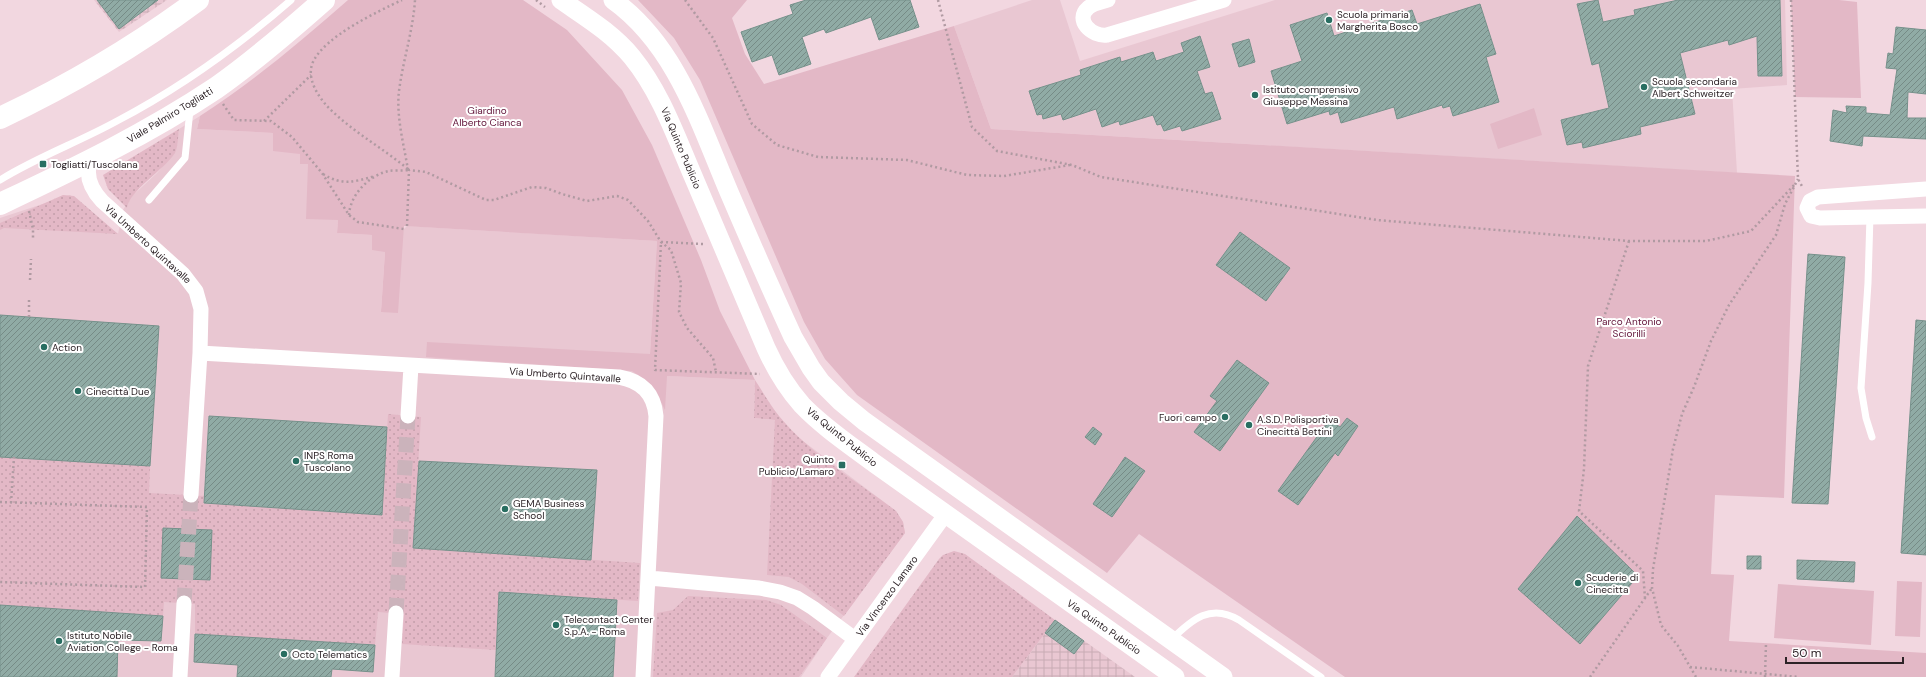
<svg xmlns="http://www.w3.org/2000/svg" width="1926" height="677" font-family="'DM Sans',sans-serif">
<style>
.built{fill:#e9c7d2}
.industrial{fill:url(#industrial-grid)}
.grass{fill:url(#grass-dots)}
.park{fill:#e3b8c6}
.building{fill:url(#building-hatch);stroke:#76918b}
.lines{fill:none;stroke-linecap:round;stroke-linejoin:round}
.minor-tunnel{stroke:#cbb3bb;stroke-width:15;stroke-dasharray:15 8;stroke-linecap:butt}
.path{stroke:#b09aa2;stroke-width:2.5;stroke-dasharray:2 3;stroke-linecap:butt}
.service{stroke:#fff;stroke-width:7}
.minor{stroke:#fff;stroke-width:15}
.tertiary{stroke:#fff;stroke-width:19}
.primary{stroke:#fff;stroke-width:22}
.poi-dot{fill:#286e61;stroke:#fff;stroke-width:1.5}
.labels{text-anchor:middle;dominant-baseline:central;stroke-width:4;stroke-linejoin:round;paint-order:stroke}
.poi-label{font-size:10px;fill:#2d2327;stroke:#fff;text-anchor:start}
.park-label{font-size:10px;fill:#601338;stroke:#fff}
.street-label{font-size:10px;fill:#2d2327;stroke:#fff}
</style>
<defs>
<pattern id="industrial-grid" width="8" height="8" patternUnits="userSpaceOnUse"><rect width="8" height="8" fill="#e9c7d2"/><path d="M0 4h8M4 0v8" fill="none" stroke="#c8abb4"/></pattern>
<pattern id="grass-dots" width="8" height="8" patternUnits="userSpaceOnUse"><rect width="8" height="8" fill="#e3b8c6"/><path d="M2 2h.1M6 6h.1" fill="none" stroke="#c39eaa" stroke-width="1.8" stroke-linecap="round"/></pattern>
<pattern id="building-hatch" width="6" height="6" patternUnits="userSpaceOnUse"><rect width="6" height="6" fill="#90aba5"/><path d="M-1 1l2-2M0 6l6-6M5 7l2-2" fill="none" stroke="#768b86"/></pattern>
</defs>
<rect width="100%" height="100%" fill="#f2d7e0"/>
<path class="built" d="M1032,0H1060L1080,61L1275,0H1785L1787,85L1732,89L1737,173L991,129L954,26Z
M200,116L197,129L274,133L300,154L308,164L338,220L337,233L372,235L385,251L381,311L404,229L407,226L657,241L650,354L667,376L755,380L754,418L775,420L896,511L903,522L905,533L827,638L801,677H0V218L70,195L118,234L123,210L130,198L157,173L175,152L179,129Z"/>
<path class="industrial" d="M94,0H167L119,32Z
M1055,620L1135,677H1012Z"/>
<path class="grass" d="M179,129C178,136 178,147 175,153C164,170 129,191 127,208L108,189L103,175Z
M63,195L74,196L118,234L4,228L0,230V223Z
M755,380C763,392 770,405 779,416C811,455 857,481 896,511L903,522L905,533L844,616L802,584L789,577L767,575L775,420L754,418Z
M388,414L421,417L413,548L640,563L638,601L499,592L496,650L402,644L404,614L378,612L375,645L195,634V604L164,602L163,616L0,605V457L150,466L149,493L205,496V503L382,515Z
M954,551L965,554L1055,620L1012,677H854L939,559L943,555Z
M688,596L766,600L781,605L827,638L799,677H653L657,613L673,610Z"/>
<path class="park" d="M348,0H523L567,30L622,90L652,145L701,260L720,311L755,380L667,376L665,410C656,391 651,383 632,371L426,357L427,342L650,354L657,241L404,226L398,313L381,312L385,252L372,250V235L337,233L338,220L306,219L308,164H300V154L273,151V133L197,129L200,116C253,82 301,41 348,0Z
M638,0H747L732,18L745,54L764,84L954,26L991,129L1795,176L1784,498L1715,495L1711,574L1734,575L1729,641L1926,653V677H1345L1139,534L1107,573L857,395L825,359L804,322L700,80L674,38Z
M1791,0H1839L1857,2L1861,98L1795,97Z
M1534,108L1542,135L1498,149L1490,124Z
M1897,581L1922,582L1920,637L1895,636Z
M1778,584L1874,591L1871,645L1774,638Z"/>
<path class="building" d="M97,0H158L119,29Z
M806,0H910L919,27L879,40L871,17L826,33L824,29L802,37L811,64L779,75L772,55L752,62L741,32L793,14L790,5Z
M1598,0L1603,22L1635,15L1634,10L1678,0H1780L1782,76H1758L1757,36L1729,45L1728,40L1680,53L1695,114L1640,127L1641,134L1583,148L1582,142L1567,145L1561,120L1609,108L1599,63L1592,65L1577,4Z
M1480,4L1496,54L1486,57L1499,102L1453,116L1450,106L1443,108L1442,105L1397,119L1394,107L1341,123L1338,112L1330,115L1329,111L1287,124L1271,71L1302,61L1290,25L1327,13L1334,36L1412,10L1417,24Z
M1896,27L1926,30V94L1908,92L1907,118H1926V139L1863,136L1862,146L1830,141L1833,110L1847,113L1846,106L1866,107V113L1890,115L1897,69L1886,68L1888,53L1893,54Z
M1200,36L1210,67L1197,71L1205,94L1212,92L1221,119L1182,131L1180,126L1164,131L1161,124L1157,125L1153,115L1120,125L1119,121L1102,127L1096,109L1063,120L1061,114L1043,119L1042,114L1037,115L1029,91L1081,75L1080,70L1120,57L1121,62L1153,52L1156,61L1184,52L1181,43Z
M1249,39L1255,62L1239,67L1232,44Z
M1240,232L1290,268L1266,301L1216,265Z
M1808,254L1845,257L1828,504L1792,503Z
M0,315L159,326L150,466L0,457Z
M1916,320L1926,321V555L1901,553Z
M1237,360L1269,383L1220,451L1194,432L1217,401L1210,396Z
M209,416L387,427L382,515L204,503Z
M1347,418L1358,426L1338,456L1335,453L1298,505L1278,491L1329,420L1340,427Z
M1093,427L1102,434L1095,445L1085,437Z
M1125,457L1145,471L1112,517L1093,504Z
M419,461L597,470L591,560L413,548Z
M1577,516L1638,576L1580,644L1518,589Z
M163,528L212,530L210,580L161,578Z
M1747,556H1761V569H1747Z
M1797,560L1855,562L1854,582L1797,579Z
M499,592L617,600L613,677H495Z
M0,605L163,616L161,641L118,640L117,677H0Z
M1055,620L1084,641L1074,654L1045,633Z
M195,634L375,645L373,672L332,669L331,677H237L238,665L194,662Z"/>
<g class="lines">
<path class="minor-tunnel" d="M184,603L191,495
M396,613L408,416"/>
<path class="path" d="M536,0L545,7
M685,0L713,38L752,124L777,145L818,157L907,160L967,175L1004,176L1070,165
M938,0L972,127L997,151L1072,165L1101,177L1377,220L1629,241H1706L1751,231L1795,184
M1791,0L1798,179L1803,188
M223,104L234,120L271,121L292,137L322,173L349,215L358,222L404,229
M264,121L311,75
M408,170C404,145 396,117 399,91C403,60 413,31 415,0
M323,174C343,186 353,182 375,176
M29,211L33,229V238
M349,215C350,195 369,175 389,171C395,170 402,171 409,170C383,148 351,131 327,106C317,95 306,77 313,62C325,36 377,12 402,0
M407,226L409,170L426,172L486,200H494L532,187L546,188L562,194L587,201L617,196L628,200L648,221L661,242L671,250L681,283L679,312L687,328L713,358L716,372
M1629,241L1588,366L1584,469L1579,511L1643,571L1645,598
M703,244L661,242L655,370L760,374
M30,280L31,259
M29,317V299
M0,502L147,507L145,587L0,582
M11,503L14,457
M1690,667L1799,677
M1590,677L1652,588
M1696,677L1678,646L1661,625L1652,588L1653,569L1673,449L1682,414L1694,387L1711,341L1729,305L1776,235L1785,204L1798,179
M1765,677L1766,643"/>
<path class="service" d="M0,180C37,157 79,142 117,121C180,88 237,47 291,0
M149,200L185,158L190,110
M1870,216L1868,283L1861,388L1866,418L1872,437
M1171,640C1192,619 1211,603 1239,620L1321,677"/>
<path class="minor" d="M1108,0C1102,2 1093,3 1088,8C1074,20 1092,37 1107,35L1224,0
M90,162C85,177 92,190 102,201L183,274L196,291L201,309L200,353L191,495
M1926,189L1818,197L1810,201L1807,208L1811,216L1820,218L1926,216
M200,353L619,377C641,381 654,393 656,416L643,677
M408,416L411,366
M649,578L759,588L780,592L797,598L813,608L855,639
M180,677L184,603
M392,677L396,613
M828,677L945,515"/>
<path class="tertiary" d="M561,0C587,18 612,33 632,57C662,94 677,140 696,183C719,238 743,293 766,348C775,368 787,388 802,405C823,427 850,445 874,463L1175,677
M613,0C676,45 700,124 729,192C750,241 771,289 793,337L811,368L821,382L841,402L864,421L1223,677"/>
<path class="primary" d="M0,118C70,85 136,46 198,0
M0,204C74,169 147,134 216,88C254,61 289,31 324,0"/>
</g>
<g class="poi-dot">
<circle cx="1329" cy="20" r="4"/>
<circle cx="1644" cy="87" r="4"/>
<circle cx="1255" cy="95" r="4"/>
<rect x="39" y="160" width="8" height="8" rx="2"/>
<circle cx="44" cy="347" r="4"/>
<circle cx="78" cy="391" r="4"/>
<circle cx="1225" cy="417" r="4"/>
<circle cx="1249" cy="425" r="4"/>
<circle cx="296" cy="461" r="4"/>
<rect x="838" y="461" width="8" height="8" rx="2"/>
<circle cx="505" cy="509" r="4"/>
<circle cx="1578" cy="583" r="4"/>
<circle cx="556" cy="625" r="4"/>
<circle cx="59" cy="641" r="4"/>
<circle cx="284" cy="654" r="4"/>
</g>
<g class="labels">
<g class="poi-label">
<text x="1337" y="14">Scuola primaria<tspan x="1337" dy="12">Margherita Bosco</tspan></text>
<text x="1652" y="81">Scuola secondaria<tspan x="1652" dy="12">Albert Schweitzer</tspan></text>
<text x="1263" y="89">Istituto comprensivo<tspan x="1263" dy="12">Giuseppe Messina</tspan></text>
<text x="51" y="164">Togliatti/Tuscolana</text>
<text x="52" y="347">Action</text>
<text x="86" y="391">Cinecittà Due</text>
<text x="1217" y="417" text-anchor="end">Fuori campo</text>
<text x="1257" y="419">A.S.D. Polisportiva<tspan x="1257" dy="12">Cinecittà Bettini</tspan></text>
<text x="304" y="455">INPS Roma<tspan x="304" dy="12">Tuscolano</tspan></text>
<text x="834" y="459" text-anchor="end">Quinto<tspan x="834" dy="12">Publicio/Lamaro</tspan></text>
<text x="513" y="503">GEMA Business<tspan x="513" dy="12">School</tspan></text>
<text x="1586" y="577">Scuderie di<tspan x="1586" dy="12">Cinecitta</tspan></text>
<text x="564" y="619">Telecontact Center<tspan x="564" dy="12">S.p.A. - Roma</tspan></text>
<text x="67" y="635">Istituto Nobile<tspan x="67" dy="12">Aviation College - Roma</tspan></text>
<text x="292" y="654">Octo Telematics</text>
</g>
<g class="park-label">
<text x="487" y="110">Giardino<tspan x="487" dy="12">Alberto Cianca</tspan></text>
<text x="1629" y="321">Parco Antonio<tspan x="1629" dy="12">Sciorilli</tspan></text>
</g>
<g class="street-label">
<text transform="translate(170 115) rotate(-31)">Viale Palmiro Togliatti</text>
<text transform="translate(681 148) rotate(67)">Via Quinto Publicio</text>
<text transform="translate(148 244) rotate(42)">Via Umberto Quintavalle</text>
<text transform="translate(565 375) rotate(4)">Via Umberto Quintavalle</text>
<text transform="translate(842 437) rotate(39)">Via Quinto Publicio</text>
<text transform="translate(887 596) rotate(-54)">Via Vincenzo Lamaro</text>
<text transform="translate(1104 627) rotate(35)">Via Quinto Publicio</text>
</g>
</g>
<path d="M1786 657v6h117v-6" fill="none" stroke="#2d2327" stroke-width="2"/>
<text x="1792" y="657" font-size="12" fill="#2d2327" stroke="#ffffff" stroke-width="3" paint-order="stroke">50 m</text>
</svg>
